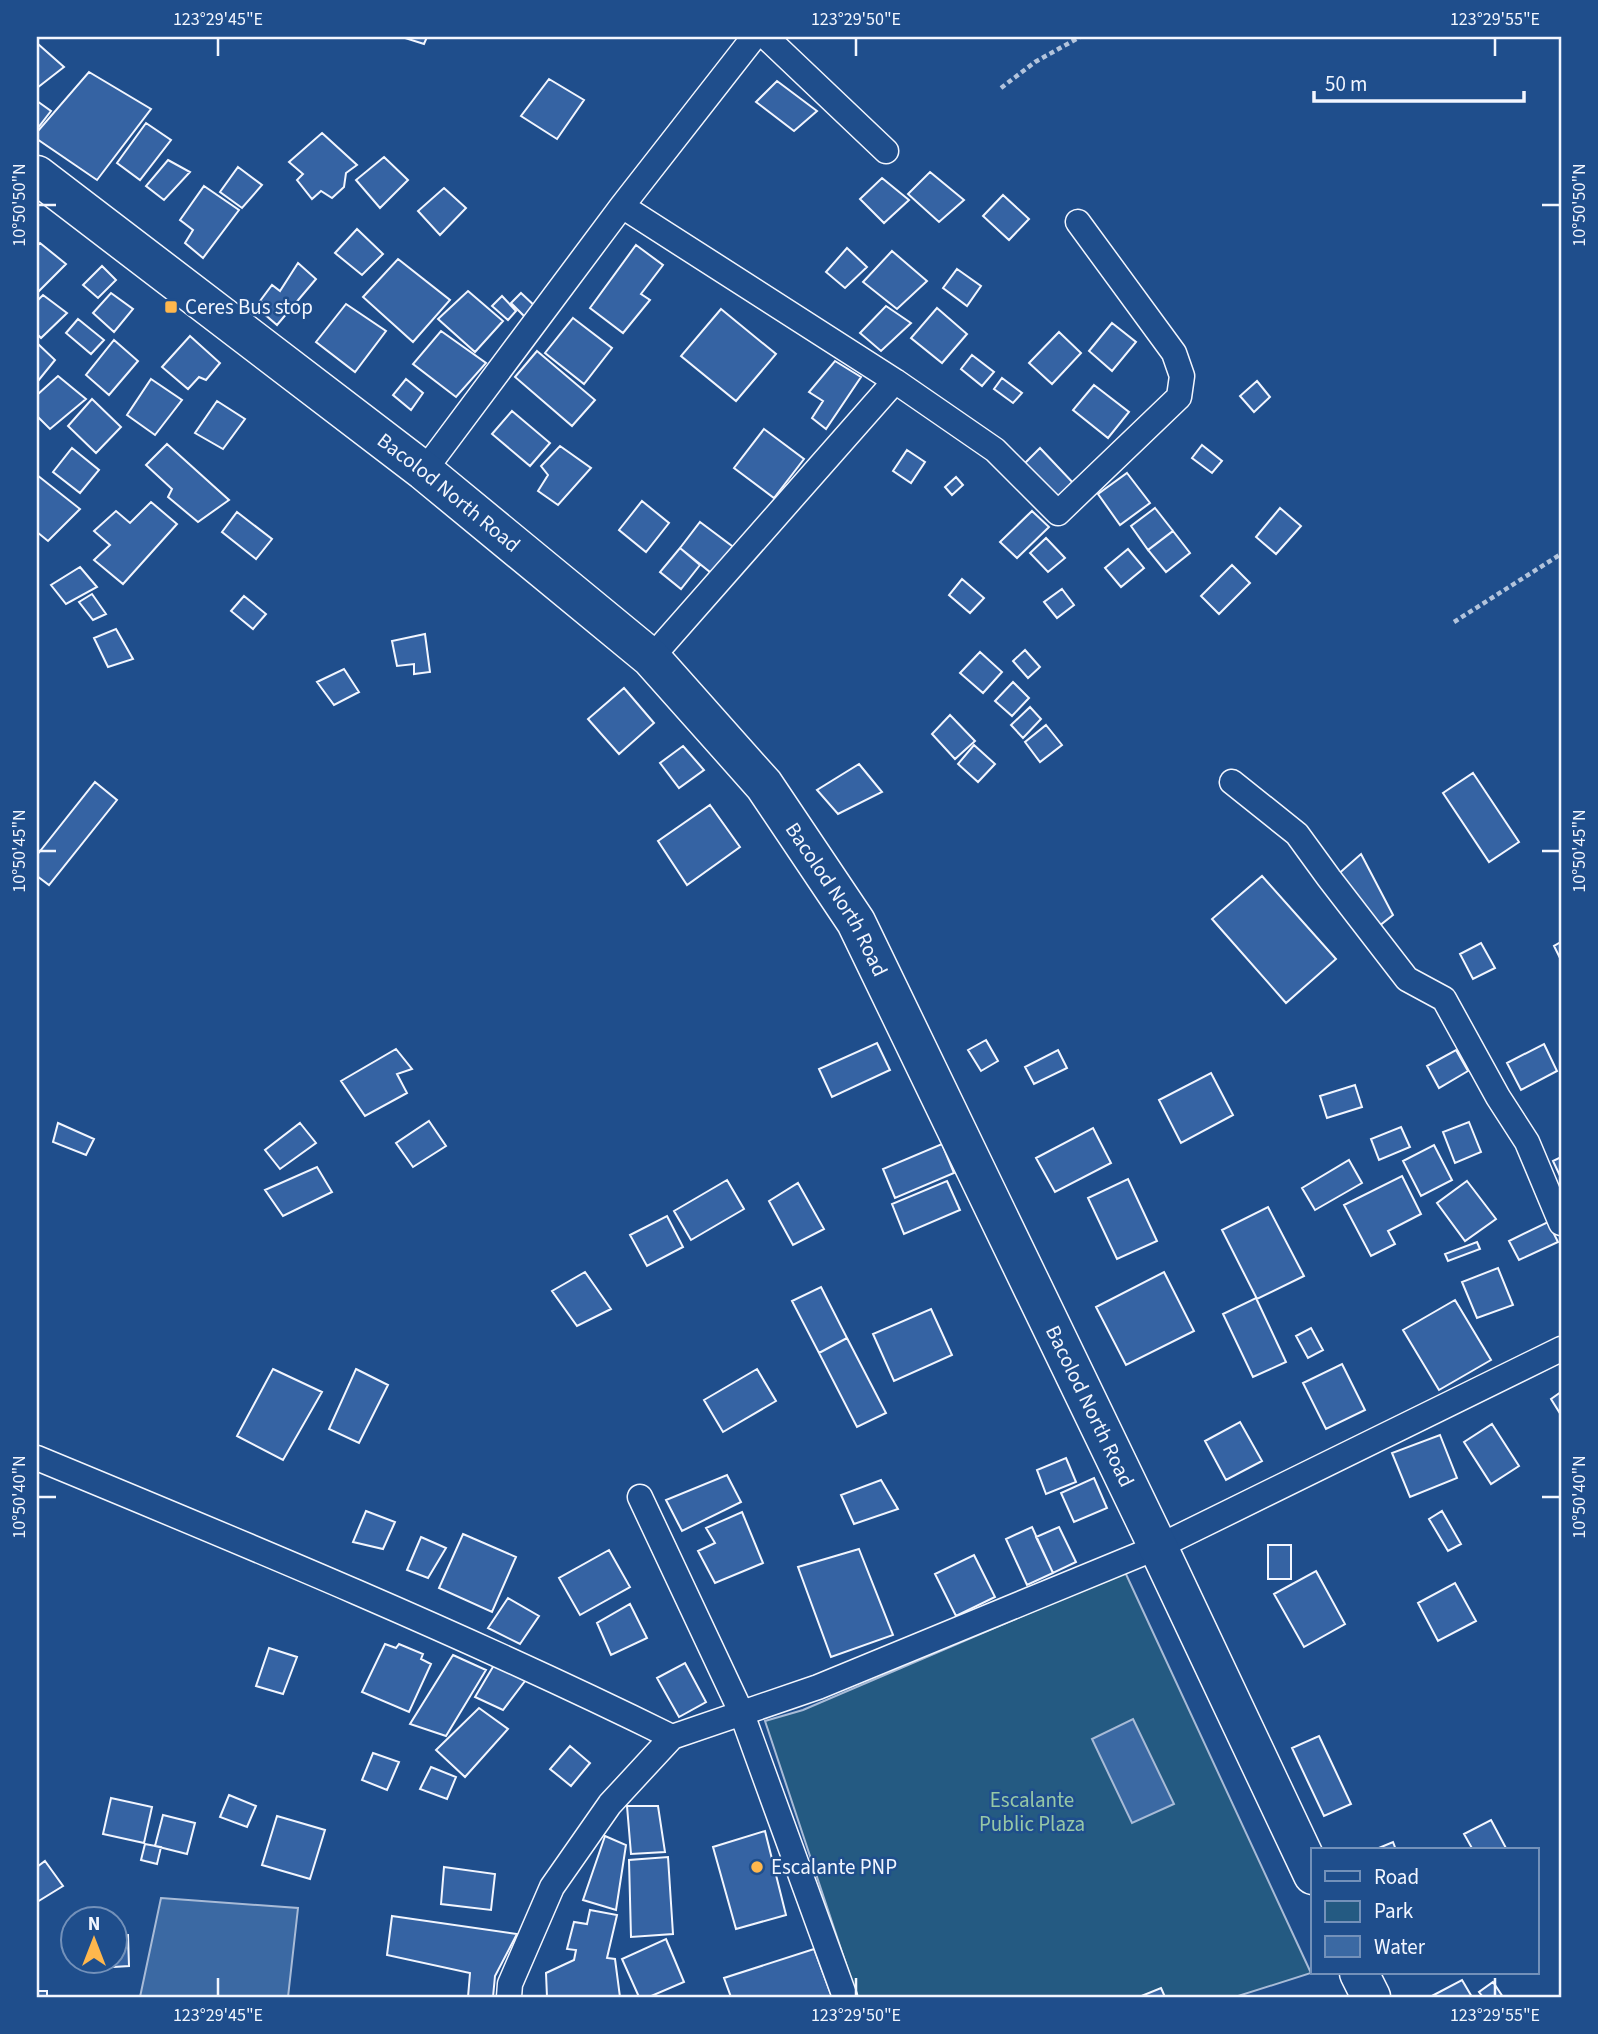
<svg xmlns="http://www.w3.org/2000/svg" width="1598" height="2034" font-family="'Source Sans 3',sans-serif">
  <style>
    .green { fill: #245a82; stroke: #a8bbd7; stroke-width: 2 }
    .water { fill: #3b69a3; stroke: #a8bbd7; stroke-width: 2 }
    .building { fill: #3563a3; stroke: #f2f6ff; stroke-width: 2 }
    .lines { fill: none; stroke-linecap: round; stroke-linejoin: round }
    .minor-casing { stroke: #f2f6ff; stroke-width: 27 }
    .trunk-casing { stroke: #f2f6ff; stroke-width: 41 }
    .path { stroke: #b3c4dc; stroke-width: 4.5; stroke-dasharray: 5 3.5; stroke-linecap: butt }
    .minor { stroke: #1f4e8c; stroke-width: 24 }
    .trunk { stroke: #1f4e8c; stroke-width: 38 }
    .ticks { fill: none; stroke: #f2f6ff; stroke-width: 2.5 }
    .poi-dot { fill: #ffb74d; stroke: #1f4e8c; stroke-width: 2.5 }
    .labels { text-anchor: middle; stroke-width: 5; stroke-linejoin: round; paint-order: stroke }
    .poi-label { font-size: 21px; fill: #f2f6ff; stroke: #1f4e8c; text-anchor: start }
    .street-label { font-size: 21px; fill: #f2f6ff; stroke: #1f4e8c }
    .park-label { font-size: 21px; fill: #97c8a6; stroke: #1f4e8c }
    .neatline { fill: none; stroke: #f2f6ff; stroke-width: 2.5 }
    .ticks-label { font-size: 18px; text-anchor: middle; fill: #f2f6ff }
  </style>
  <rect width="100%" height="100%" fill="#1f4e8c"/>
  <path class="green" d="M1125 1572 1311 1973 1235 1997H857L765 1721 803 1710Z"/>
  <path class="water" d="M1133 1719 1174 1804 1132 1823 1092 1739Z
    M161 1898 298 1908 288 1997H140Z"/>
  <path class="building" d="M402 37H427L424 44Z
    M38 44 64 67 37 88V46Z
    M89 72 151 109 97 180 37 139V132Z
    M549 79 584 100 557 139 521 116Z
    M777 81 817 111 794 131 756 102Z
    M37 101 51 111 37 129Z
    M146 123 171 140 140 180 117 163Z
    M322 133 357 165 346 173 344 187 332 198 321 191 312 199 297 180 303 174 289 162Z
    M384 157 408 180 380 208 356 180Z
    M168 160 190 172 164 200 146 186Z
    M238 167 262 185 242 208 220 192Z
    M930 172 964 200 939 222 908 194Z
    M882 178 909 200 884 223 860 199Z
    M204 186 239 210 203 258 185 243 193 230 180 220Z
    M444 188 466 208 440 235 418 211Z
    M1003 195 1029 219 1009 240 983 216Z
    M357 229 383 254 362 275 335 253Z
    M40 243 66 264 37 293V246Z
    M636 245 663 265 641 294 650 300 623 333 590 308Z
    M847 248 867 267 845 288 826 272Z
    M892 251 927 281 897 309 863 282Z
    M398 259 450 300 413 342 363 297Z
    M298 263 316 279 277 325 263 313 269 308 260 301 272 285 280 291Z
    M102 266 116 280 98 298 83 285Z
    M957 269 981 286 967 306 943 288Z
    M468 291 503 321 475 352 438 319Z
    M111 293 133 309 114 332 93 313Z
    M521 293 537 308 526 318 511 303Z
    M43 295 67 313 41 338 37 334V301Z
    M502 296 516 311 508 320 492 306Z
    M346 304 386 331 355 372 316 342Z
    M886 306 911 323 881 351 860 333Z
    M937 308 967 334 942 363 911 338Z
    M721 309 776 354 736 401 681 356Z
    M573 318 612 348 584 384 545 353Z
    M78 319 104 340 91 354 66 333Z
    M1112 323 1136 342 1112 371 1089 351Z
    M441 331 486 363 456 397 413 364Z
    M1059 332 1081 353 1052 384 1029 363Z
    M190 336 220 363 206 380 199 377 188 389 162 367Z
    M114 340 138 361 109 395 86 375Z
    M37 343 55 360 38 381 37 380Z
    M537 351 595 400 572 426 515 377Z
    M972 355 994 372 982 386 961 369Z
    M835 361 861 377 826 429 812 418 823 401 809 392Z
    M58 376 86 399 50 429 37 416V395Z
    M1002 378 1022 393 1013 403 994 389Z
    M151 379 182 400 155 435 127 415Z
    M406 379 423 393 411 410 393 395Z
    M1257 381 1270 397 1254 412 1240 396Z
    M1094 385 1129 412 1108 438 1073 410Z
    M92 399 121 427 96 453 68 426Z
    M217 401 245 419 223 449 195 433Z
    M512 411 550 443 530 466 492 434Z
    M764 429 804 459 774 498 734 468Z
    M167 444 229 500 198 522 168 497 172 489 146 465Z
    M1202 445 1222 461 1212 473 1192 458Z
    M560 446 591 468 558 505 538 491 548 475 541 466Z
    M72 448 99 470 80 493 53 472Z
    M1040 448 1076 486 1059 503 1022 466Z
    M907 450 925 462 911 483 893 471Z
    M1127 473 1150 503 1120 525 1098 494Z
    M37 475 80 509 48 541 37 532Z
    M956 477 963 485 952 495 945 487Z
    M642 501 669 523 646 552 619 530Z
    M151 502 177 524 123 584 94 560 110 545 94 531 116 511 130 523Z
    M1155 508 1173 531 1148 550 1131 526Z
    M1280 508 1301 526 1276 554 1256 537Z
    M1032 511 1049 527 1017 558 1000 542Z
    M237 512 272 539 256 559 222 532Z
    M700 522 736 549 715 576 680 548Z
    M1173 531 1190 553 1166 572 1148 550Z
    M1046 538 1065 558 1048 572 1030 553Z
    M680 548 700 565 681 589 660 572Z
    M1128 549 1144 568 1121 587 1105 568Z
    M1232 565 1250 583 1219 614 1201 596Z
    M80 567 97 587 66 604 51 585Z
    M962 579 984 598 970 613 949 595Z
    M1062 589 1074 605 1057 618 1044 602Z
    M92 594 106 614 93 620 79 602Z
    M244 596 266 614 253 629 231 611Z
    M116 629 133 659 108 667 94 638Z
    M425 634 430 672 414 674V664L397 666 392 641Z
    M1025 650 1040 667 1028 678 1013 661Z
    M980 652 1002 672 983 693 960 673Z
    M344 669 359 692 334 705 317 682Z
    M1013 682 1029 698 1012 716 995 701Z
    M624 688 654 723 619 754 588 719Z
    M1030 707 1041 719 1023 738 1011 725Z
    M950 715 975 741 955 759 932 734Z
    M1046 725 1062 745 1040 762 1025 742Z
    M974 745 995 764 978 782 958 764Z
    M683 746 704 770 679 788 660 763Z
    M859 764 882 792 838 814 817 790Z
    M1473 773 1519 842 1489 862 1443 793Z
    M95 782 117 800 49 885 37 876V855Z
    M710 805 740 847 687 885 658 841Z
    M1361 854 1393 915 1379 926 1336 876Z
    M1262 876 1336 959 1286 1003 1212 919Z
    M1561 942V960L1554 946Z
    M1481 943 1495 968 1473 979 1460 954Z
    M986 1040 998 1061 981 1071 968 1050Z
    M877 1043 890 1070 832 1097 819 1069Z
    M1544 1044 1557 1071 1521 1090 1507 1063Z
    M396 1049 412 1069 397 1074 407 1093 365 1116 341 1081Z
    M1058 1050 1067 1068 1034 1084 1025 1067Z
    M1456 1050 1468 1071 1439 1088 1427 1066Z
    M1211 1073 1233 1115 1181 1143 1159 1100Z
    M1355 1085 1362 1107 1327 1118 1320 1096Z
    M429 1121 446 1146 413 1167 396 1143Z
    M1469 1122 1481 1152 1455 1163 1443 1132Z
    M58 1123 94 1139 86 1155 53 1142Z
    M300 1123 316 1143 280 1169 265 1150Z
    M1401 1127 1410 1147 1379 1160 1371 1139Z
    M1093 1128 1111 1163 1055 1192 1036 1158Z
    M942 1144 954 1173 895 1198 883 1169Z
    M1434 1145 1452 1180 1421 1196 1403 1161Z
    M1561 1157V1178L1553 1161Z
    M1349 1160 1362 1183 1315 1210 1302 1188Z
    M317 1167 332 1192 283 1216 265 1190Z
    M1402 1176 1421 1214 1388 1231 1395 1244 1371 1256 1344 1205Z
    M1128 1179 1157 1241 1117 1259 1088 1198Z
    M727 1180 744 1209 691 1240 674 1211Z
    M947 1181 960 1210 904 1234 892 1204Z
    M1467 1181 1496 1219 1465 1241 1437 1203Z
    M798 1183 824 1229 793 1245 769 1201Z
    M1268 1207 1304 1276 1257 1299 1222 1230Z
    M667 1216 683 1247 647 1266 630 1235Z
    M1548 1222 1558 1242 1519 1260 1509 1241Z
    M1477 1242 1480 1249 1448 1261 1445 1254Z
    M1498 1268 1513 1305 1477 1318 1462 1282Z
    M585 1272 611 1309 577 1326 552 1291Z
    M1164 1272 1194 1331 1126 1365 1096 1307Z
    M821 1287 847 1338 819 1353 792 1301Z
    M1256 1298 1286 1362 1253 1377 1223 1314Z
    M1455 1300 1491 1360 1439 1390 1403 1330Z
    M931 1309 952 1355 894 1381 873 1334Z
    M1311 1328 1323 1350 1308 1358 1296 1336Z
    M847 1338 886 1413 857 1427 819 1353Z
    M1342 1364 1365 1410 1326 1429 1303 1383Z
    M273 1369 322 1392 283 1460 237 1436Z
    M356 1369 388 1385 359 1443 329 1429Z
    M757 1369 776 1401 723 1432 704 1400Z
    M1561 1392V1415L1551 1399Z
    M1240 1422 1262 1461 1226 1480 1205 1441Z
    M1492 1424 1519 1466 1491 1484 1464 1442Z
    M1440 1435 1457 1478 1410 1497 1392 1453Z
    M1066 1458 1076 1482 1046 1494 1037 1470Z
    M727 1475 741 1502 682 1531 666 1500Z
    M1094 1478 1107 1508 1074 1522 1061 1493Z
    M881 1480 898 1509 854 1524 841 1495Z
    M366 1511 395 1522 383 1549 353 1542Z
    M1442 1511 1461 1544 1448 1551 1429 1519Z
    M742 1512 763 1563 715 1583 698 1551 715 1543 706 1528Z
    M1032 1527 1053 1573 1027 1585 1006 1539Z
    M1059 1527 1076 1562 1053 1573 1036 1537Z
    M463 1534 516 1557 492 1612 439 1588Z
    M421 1537 446 1548 428 1578 407 1570Z
    M1268 1545H1291V1579H1268Z
    M859 1549 893 1635 831 1657 798 1567Z
    M609 1550 630 1587 580 1615 559 1578Z
    M974 1555 995 1597 956 1616 935 1574Z
    M1316 1571 1345 1624 1304 1647 1274 1594Z
    M1455 1583 1476 1621 1438 1641 1418 1603Z
    M508 1598 539 1616 520 1644 488 1628Z
    M630 1604 647 1638 611 1655 597 1623Z
    M385 1644 396 1648 399 1644 423 1654 421 1659 431 1664 409 1712 362 1692Z
    M269 1648 297 1657 283 1694 256 1686Z
    M453 1655 486 1670 446 1736 410 1724Z
    M497 1660 528 1677 503 1710 475 1697Z
    M685 1663 706 1702 679 1717 657 1678Z
    M479 1708 508 1729 465 1777 436 1750Z
    M1319 1736 1351 1804 1324 1816 1292 1748Z
    M570 1746 590 1763 571 1786 550 1769Z
    M373 1753 399 1762 387 1790 362 1780Z
    M431 1767 456 1777 447 1799 420 1789Z
    M229 1795 256 1806 247 1827 220 1817Z
    M111 1798 152 1807 144 1843 103 1834Z
    M627 1806H658L665 1852 631 1854Z
    M163 1815 195 1823 187 1854 155 1846Z
    M277 1816 325 1830 310 1879 262 1865Z
    M1491 1820 1507 1850H1473L1464 1834Z
    M765 1831 786 1915 736 1929 713 1847Z
    M605 1836 626 1845 616 1910 583 1900Z
    M1393 1842 1396 1850H1374Z
    M145 1844 161 1847 157 1864 141 1860Z
    M668 1857 673 1934 631 1937 629 1860Z
    M45 1861 63 1886 37 1902V1867Z
    M444 1867 495 1874 491 1910 441 1904Z
    M590 1910 617 1915 607 1958 615 1959 620 1997H547L546 1973 574 1960 576 1950 567 1949 574 1922 587 1924Z
    M392 1916 517 1934 495 1976 493 1997H468L470 1973 387 1955Z
    M128 1935 129 1966 98 1968V1960H116V1936Z
    M666 1939 684 1982 649 1997H639L622 1959Z
    M814 1949 832 1997H731L724 1978Z
    M1462 1980 1472 1997H1430Z
    M1493 1982 1503 1997H1483L1479 1992Z
    M1161 1988 1165 1997H1139Z
    M37 1991H47V1997H37Z"/>
  <g class="lines">
    <defs>
      <path id="minor" d="M766 37 886 151
        M622 206 895 381 995 450 1058 513 1179 397 1182 376 1174 353 1078 222
        M424 471 622 206 754 37
        M651 658 895 381
        M1232 782 1297 834 1329 878 1407 979 1444 999 1498 1097 1527 1142 1561 1223
        M37 1458C250 1546 465 1635 672 1737
        M640 1497 742 1714 845 1997
        M509 1997 510 1984 552 1887 610 1804 672 1737 818 1687 1158 1547 1561 1349"/>
      <g id="trunk">
        <path id="s1" d="M37 175 424 471 651 658 764 785 856 922 1158 1547 1313 1875"/>
        <path d="M1359 1973 1371 1997"/>
      </g>
    </defs>
    <use href="#minor" class="minor-casing"/>
    <use href="#trunk" class="trunk-casing"/>
    <path class="path" d="M1001 88 1035 62 1080 37
      M1454 622 1561 554"/>
    <use href="#minor" class="minor"/>
    <use href="#trunk" class="trunk"/>
  </g>
  <path class="ticks" d="M218 38V56M856 38V56M1495 38V56M38 205H56M1542 205H1560M38 851H56M1542 851H1560M38 1497H56M1542 1497H1560M218 1978V1996M856 1978V1996M1495 1978V1996"/>
  <g class="poi-dot">
    <rect x="164" y="300" width="14" height="14" rx="3.5"/>
    <circle cx="757" cy="1867" r="7"/>
  </g>
  <g class="labels">
    <g class="poi-label">
      <text x="185" y="314">Ceres Bus stop</text>
      <text x="771" y="1874">Escalante PNP</text>
    </g>
    <g class="street-label">
      <text dy="7" stroke="none"><textPath href="#s1" startOffset="520">Bacolod North Road</textPath></text>
      <text dy="7" stroke="none"><textPath href="#s1" startOffset="1087">Bacolod North Road</textPath></text>
      <text dy="7" stroke="none"><textPath href="#s1" startOffset="1654">Bacolod North Road</textPath></text>
    </g>
    <g class="park-label">
      <text x="1032" y="1807">Escalante<tspan x="1032" dy="24">Public Plaza</tspan></text>
    </g>
  </g>
  <rect width="1598" height="2034" fill="none" stroke="#1f4e8c" stroke-width="77"/>
  <rect x="1311" y="1848" width="228" height="126" fill="#1f4e8c" stroke="#7391ba" stroke-width="2"/>
  <rect x="1325" y="1871" width="35" height="10" fill="#1f4e8c" stroke="#7391ba" stroke-width="2"/>
  <text x="1374" y="1884" font-size="21" fill="#f2f6ff">Road</text>
  <rect x="1325" y="1901" width="35" height="21" fill="#245a82" stroke="#7391ba" stroke-width="2"/>
  <text x="1374" y="1918" font-size="21" fill="#f2f6ff">Park</text>
  <rect x="1325" y="1936" width="35" height="21" fill="#3b69a3" stroke="#7391ba" stroke-width="2"/>
  <text x="1374" y="1954" font-size="21" fill="#f2f6ff">Water</text>
  <g transform="translate(94 1940)"><circle r="33" fill="#1f4e8c" stroke="#7391ba" stroke-width="2"/>
  <path d="M0-5L12 26L0 18L-12 26Z" fill="#ffb74d"/>
  <text y="-10" font-size="19" font-weight="bold" text-anchor="middle" fill="#f2f6ff">N</text>
  </g>
  <path d="M1314 91v10h210v-10" fill="none" stroke="#f2f6ff" stroke-width="3.5"/>
  <text x="1325" y="91" font-size="21" fill="#f2f6ff" stroke="#1f4e8c" stroke-width="5" paint-order="stroke">50 m</text>
  <rect x="38" y="38" width="1522" height="1958" class="neatline"/>
  <g class="ticks-label">
    <text x="218" y="25">123°29'45"E</text>
    <text x="856" y="25">123°29'50"E</text>
    <text x="1495" y="25">123°29'55"E</text>
    <text transform="translate(19 205) rotate(-90)" y="6">10°50'50"N</text>
    <text transform="translate(1579 205) rotate(-90)" y="6">10°50'50"N</text>
    <text transform="translate(19 851) rotate(-90)" y="6">10°50'45"N</text>
    <text transform="translate(1579 851) rotate(-90)" y="6">10°50'45"N</text>
    <text transform="translate(19 1497) rotate(-90)" y="6">10°50'40"N</text>
    <text transform="translate(1579 1497) rotate(-90)" y="6">10°50'40"N</text>
    <text x="218" y="2021">123°29'45"E</text>
    <text x="856" y="2021">123°29'50"E</text>
    <text x="1495" y="2021">123°29'55"E</text>
  </g>
</svg>
